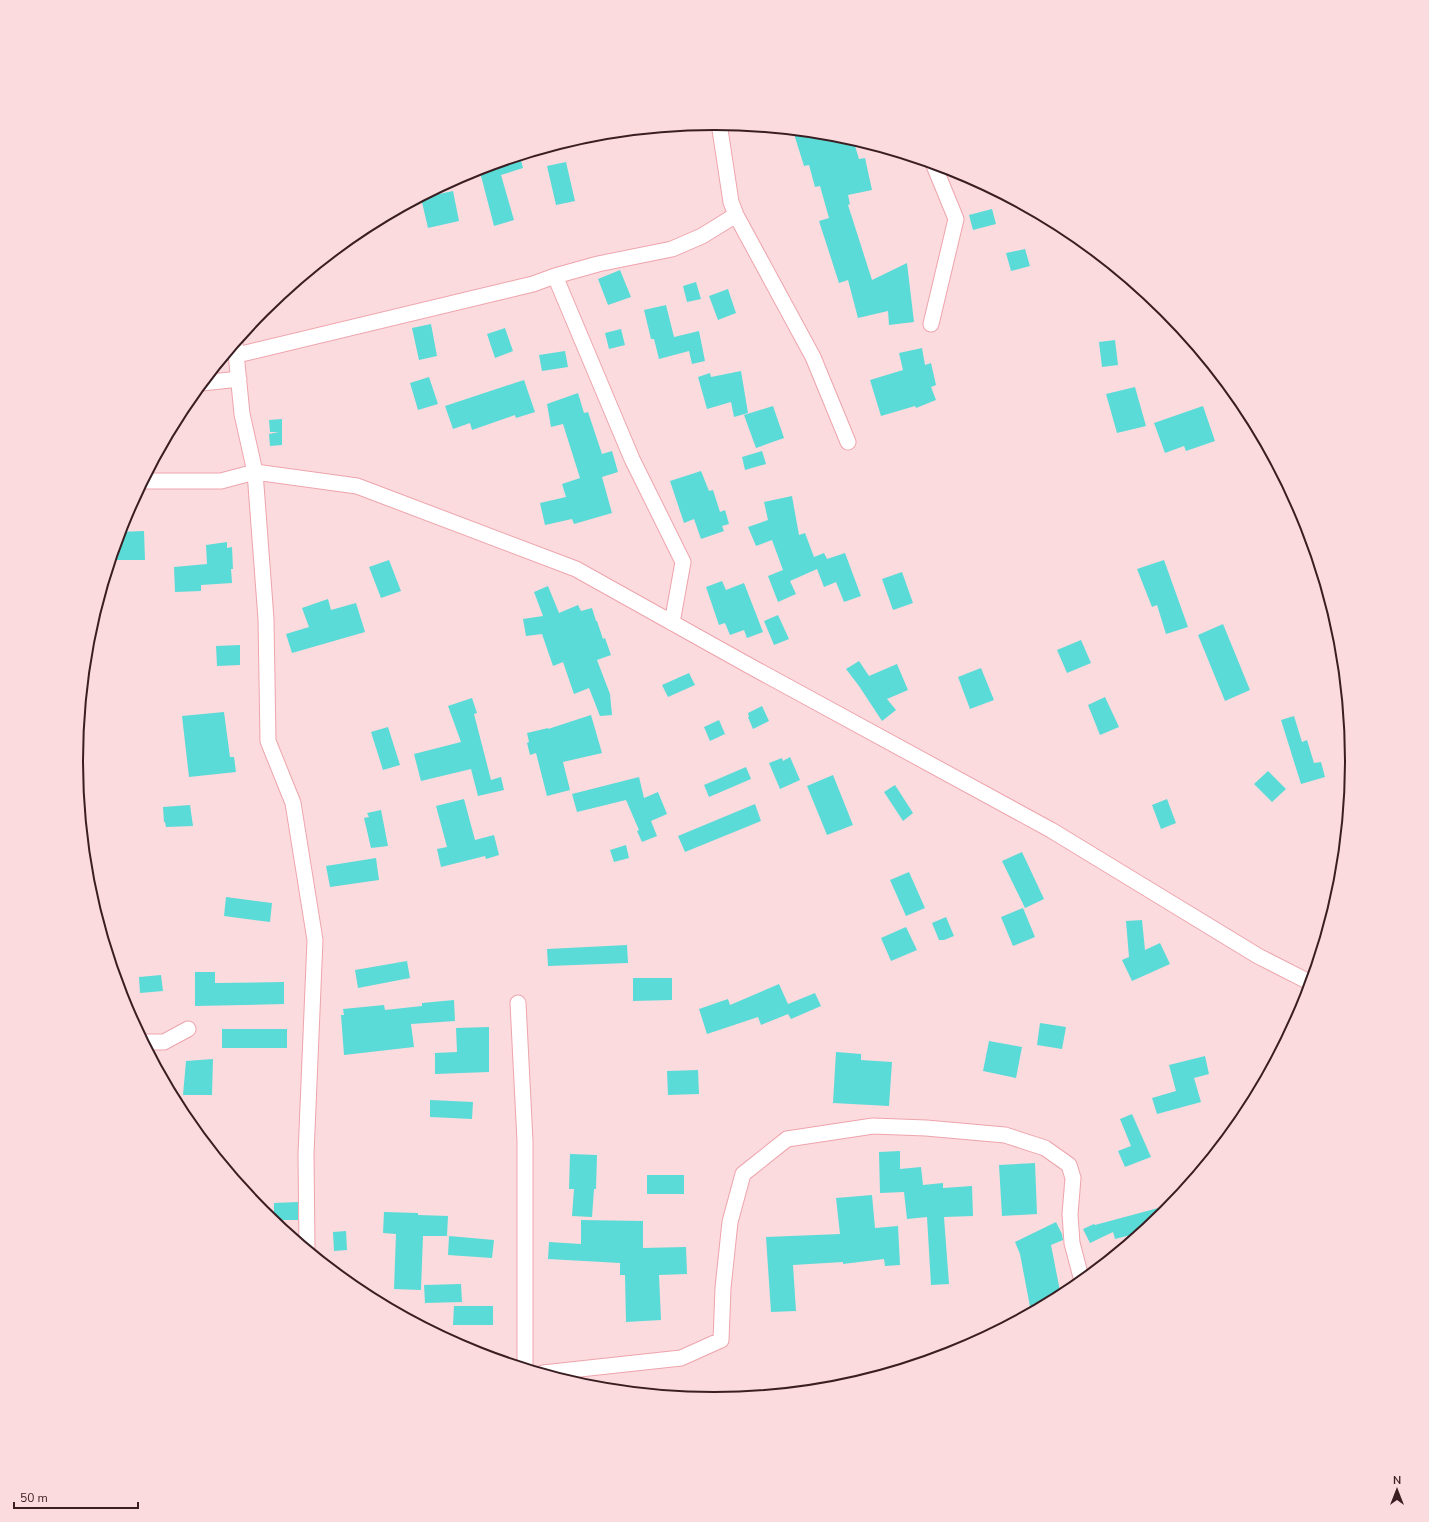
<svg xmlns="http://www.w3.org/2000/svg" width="1429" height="1522" font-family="'Nunito Sans',sans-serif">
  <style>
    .building { fill: #5adbd7 }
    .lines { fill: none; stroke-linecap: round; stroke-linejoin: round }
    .minor-casing { stroke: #eea4ac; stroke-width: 17 }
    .minor { stroke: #fff; stroke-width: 15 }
    .rim { fill: none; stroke: #3a1e22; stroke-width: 2 }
  </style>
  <rect width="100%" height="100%" fill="#fbdbde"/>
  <path class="building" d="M804 131 839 135 853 139 859 159 865 158 872 190 848 195 850 204 848 205 872 280 907 263 914 322 889 325 888 311 858 318 848 280 839 283 819 221 829 218 820 186 815 187 809 165 804 166 794 134Z
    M520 156 523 168 501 175 514 220 494 226 479 168Z
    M566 162 575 201 556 205 547 166Z
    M453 191 459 221 428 228 421 198Z
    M992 209 996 224 973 230 969 215Z
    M1025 249 1030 266 1011 271 1006 253Z
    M620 270 631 297 608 305 598 279Z
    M696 282 701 299 687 302 683 286Z
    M728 289 736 313 718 320 709 296Z
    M666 305 674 337 699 331 705 361 692 364 689 351 659 359 654 339H651L644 310Z
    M431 324 437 356 419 360 412 328Z
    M505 328 513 351 495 358 487 334Z
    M621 329 625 345 609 349 605 333Z
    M1115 340 1118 365 1102 367 1099 342Z
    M922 348 925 365 931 363 936 385 931 387 936 400 916 408 915 406 881 416 870 380 903 370 899 353Z
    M565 351 568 367 542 371 539 355Z
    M741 371 748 413 734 417 731 402 707 409 698 377 710 373 711 377Z
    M429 377 438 404 418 410 410 383Z
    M524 380 535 412 516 418 515 415 472 430 470 423 453 429 445 406Z
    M1135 387 1146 426 1117 433 1106 394Z
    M578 393 584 413 588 412 602 454 612 451 618 472 602 477 612 513 574 524 572 519 545 525 540 503 566 497 562 484 580 478 563 424 551 427 547 404Z
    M773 406 784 438 756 448 744 415Z
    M1203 406 1215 441 1186 451 1184 446 1165 453 1154 423Z
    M282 419V445L270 446 269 434 279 432H270L269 420Z
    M762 451 766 464 745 470 742 457Z
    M701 471 709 491 713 490 720 512 725 510 729 524 722 526 724 531 701 539 694 519 684 523 670 481Z
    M792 496 799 535 805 533 814 557 824 553 827 559 845 553 861 596 844 602 836 582 824 587 817 569 790 581 796 594 778 602 768 576 783 570 772 540 756 546 748 527 768 520 764 502Z
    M144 531 145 560H111L120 532Z
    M227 542V548L232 547 233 569H231L232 583 201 585V591L175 592 174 567 207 564 206 545Z
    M389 560 401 591 381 598 369 567Z
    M1164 560 1188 627 1166 634 1157 605 1152 607 1137 569Z
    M902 572 913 603 893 610 882 579Z
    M722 581 726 590 744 583 763 632 747 638 744 630 730 635 725 623 719 625 706 587Z
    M548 586 559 613 578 605 581 611 592 608 596 621H597L603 639 605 638 611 655 597 660 610 694 612 715 600 716 589 688 574 694 563 662 553 666 542 634 526 636 523 619 543 616 534 592Z
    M328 599 331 610 356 603 365 632 292 653 286 634 309 627 302 608Z
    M778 615 789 639 774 645 764 621Z
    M1223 624 1250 690 1225 701 1198 635Z
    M1081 640 1091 663 1067 673 1057 650Z
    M240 645V665L217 666 216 646Z
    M859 661 869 676 897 664 908 690 887 699 896 710 882 721 859 686 846 669Z
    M981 668 994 700 970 709 958 677Z
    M689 673 695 685 668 697 662 685Z
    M1105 697 1119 727 1100 735 1088 705Z
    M472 698 477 713 474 714 491 780 501 777 504 790 478 796 471 769 421 781 414 754 461 742 448 706Z
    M762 706 769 721 753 729 748 717H749L748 713Z
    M224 712 230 757H234L236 772 189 777 182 716Z
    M591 715 602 753 563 762 570 790 547 796 536 753 530 755 527 743 529 742 527 733 548 728V729Z
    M1294 716 1302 742 1307 740 1314 763 1321 762 1325 777 1301 784 1281 720Z
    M719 720 725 734 710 741 704 727Z
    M388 727 400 765 383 770 371 732Z
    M790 757 800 780 780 789 769 763 782 758 783 761Z
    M746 767 751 779 709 797 704 785Z
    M1268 771 1286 789 1272 802 1254 784Z
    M833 775 853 825 827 835 807 786Z
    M639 777 644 798 658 792 667 814 651 821 657 836 642 842 637 831 639 830 626 800 577 812 572 794Z
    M895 785 913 813 903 821 884 792Z
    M464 799 475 840 494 835 499 855 486 859 485 856 441 867 437 849 447 847 436 806Z
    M1167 799 1176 823 1161 829 1152 805Z
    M755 804 761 821 685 852 678 836Z
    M190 805 193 826 166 827 165 822H164L163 807Z
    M381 810 388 846 371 848 364 818 369 817 367 813Z
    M626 845 629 858 614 862 610 850Z
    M1022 852 1044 899 1025 908 1002 861Z
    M376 858 379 880 330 887 326 866Z
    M909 872 925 908 906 916 890 880Z
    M226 897 272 903 270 922 224 916Z
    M1023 908 1035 937 1013 946 1001 917Z
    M946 917 954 936 944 940H939L932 923Z
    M1142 920 1145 950 1160 943 1170 964 1132 981 1122 960 1129 957 1126 921Z
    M906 927 917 950 891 961 881 938Z
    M627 945 628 963 548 966 547 949Z
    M407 961 410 978 358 988 355 970Z
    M195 972H215V983L284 982V1004L195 1006Z
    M161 975 163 991 140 993 139 977Z
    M633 978H672V1000L633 1001Z
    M779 984 788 1004 815 993 821 1006 791 1019 788 1014 761 1025 758 1017 707 1034 699 1009 728 999 730 1005Z
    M454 1000 455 1021 411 1024 414 1047 344 1055 341 1015H344L343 1009 384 1005 385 1010 422 1006V1003Z
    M1040 1023 1066 1027 1062 1049 1037 1045Z
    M489 1027V1072L435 1074V1053L457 1052 456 1028Z
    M222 1029H287V1048H222Z
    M989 1041 1022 1047 1016 1078 983 1071Z
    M836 1052 861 1054V1060L892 1062 889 1106 833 1103Z
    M1205 1056 1209 1074 1194 1078 1201 1102 1157 1114 1152 1098 1176 1091 1169 1065Z
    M213 1059 212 1095H183L186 1061Z
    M698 1070 699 1094 668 1095 667 1071Z
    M430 1100 473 1102 472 1119 430 1117Z
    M1132 1114 1151 1157 1125 1167 1118 1151 1131 1146 1120 1119Z
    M900 1151V1169L921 1167 923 1185 943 1183V1188L972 1186 973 1216 944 1217 949 1284 931 1285 927 1217 907 1219 904 1192 880 1193 879 1152Z
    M570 1154 597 1155 596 1189H594L592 1217 572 1216 574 1189H569Z
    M1035 1163 1037 1214 1002 1216 999 1165Z
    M647 1175H684V1194H647Z
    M872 1195 875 1228 898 1226 900 1265 885 1266 884 1259 843 1264V1262L793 1265 796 1311 771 1312 766 1237 840 1234 836 1198Z
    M298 1202V1220H274V1203Z
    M1173 1204 1166 1213 1142 1232 1115 1239 1113 1232 1090 1243 1083 1229 1094 1224 1095 1225Z
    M384 1212 418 1213V1215L448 1216 447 1236H423L421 1290 394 1289 396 1234 383 1233Z
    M581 1220 643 1221V1248L686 1247 687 1274 659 1275 661 1320 626 1322 625 1275H620V1263L548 1259 549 1242 581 1244Z
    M1056 1222 1062 1234 1063 1240 1051 1245 1061 1296 1031 1312 1020 1254 1015 1242Z
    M346 1231 347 1250 334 1251 333 1232Z
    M449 1236 494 1240 492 1258 448 1255Z
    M461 1284 462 1302 425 1303 424 1285Z
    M454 1306H493V1325H453Z"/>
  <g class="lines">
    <defs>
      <path id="minor" d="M719 123 731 202 736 215 813 357 848 442
        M555 276 632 459 683 562 672 623
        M931 324 956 219 933 163
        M235 343 242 414 255 472 266 619 268 741 293 803 315 940 306 1154 307 1249
        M237 355 533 284 555 276 598 264 672 249 702 236 736 215
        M202 383 239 379
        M144 481H221L255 472 357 486 576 569 748 665 1051 830 1258 956 1311 983
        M518 1003 525 1141V1368
        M144 1042H164L188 1029
        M543 1373 681 1358 721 1340 723 1288 730 1222 743 1174 787 1139 873 1126 926 1128 1005 1135 1045 1148 1069 1165 1073 1178 1070 1214 1072 1243 1082 1281"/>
    </defs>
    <use href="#minor" class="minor-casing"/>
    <use href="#minor" class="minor"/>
  </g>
  <path d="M0 0H1429V1522H0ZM83 761a631 631 0 1 1 1262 0a631 631 0 1 1-1262 0Z" fill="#fbdbde" fill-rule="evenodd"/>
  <path class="rim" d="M83 761a631 631 0 1 1 1262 0a631 631 0 1 1-1262 0Z"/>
  <g transform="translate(1397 1490)" stroke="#fbdbde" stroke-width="3" paint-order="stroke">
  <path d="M0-3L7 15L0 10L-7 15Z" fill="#3a1e22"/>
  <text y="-6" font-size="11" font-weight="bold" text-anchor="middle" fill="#3a1e22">N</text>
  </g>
  <path d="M14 1502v6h124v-6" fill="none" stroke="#3a1e22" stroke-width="2"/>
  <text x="20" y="1502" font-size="12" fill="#3a1e22" stroke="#fbdbde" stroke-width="3" paint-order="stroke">50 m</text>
</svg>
